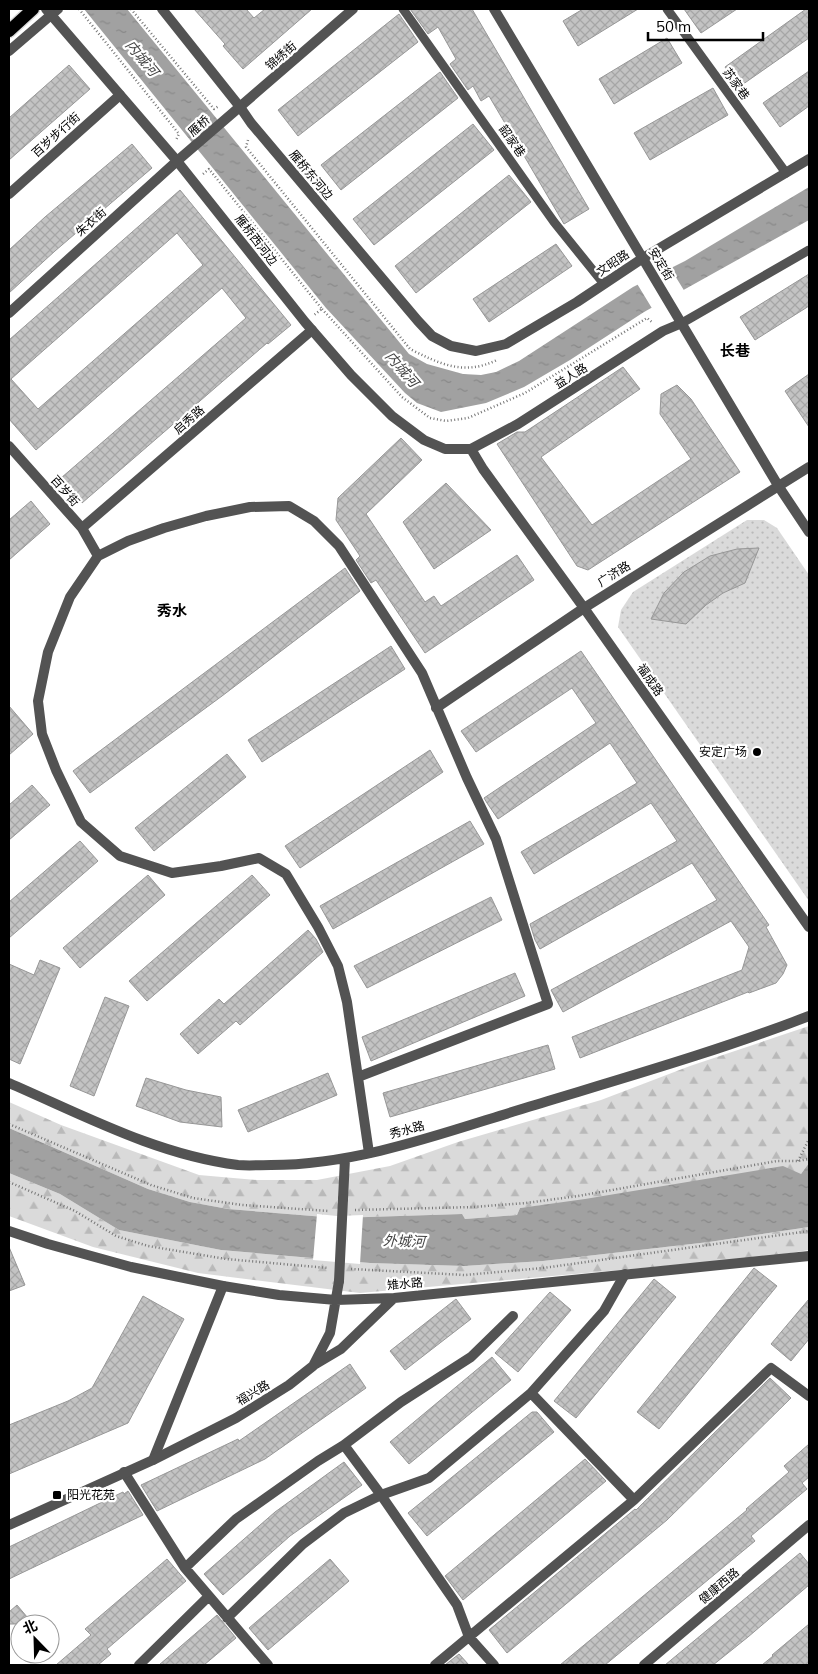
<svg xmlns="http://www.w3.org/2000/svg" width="818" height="1674" font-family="Mulish,'Noto Sans SC',sans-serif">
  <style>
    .grass { fill: url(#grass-dots) }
    .forest { fill: url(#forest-firs) }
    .water { fill: url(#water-ripples) }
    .pier { fill: #fff }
    .building { fill: url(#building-cross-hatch); stroke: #979797; fill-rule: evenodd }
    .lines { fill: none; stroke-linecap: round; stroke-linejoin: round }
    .primary-casing { stroke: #dbdbdb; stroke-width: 15 }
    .path { stroke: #757575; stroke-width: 2.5; stroke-dasharray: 1 2.5; stroke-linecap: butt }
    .service { stroke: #535353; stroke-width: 9 }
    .pedestrian { stroke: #535353; stroke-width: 10 }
    .minor { stroke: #535353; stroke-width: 10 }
    .tertiary { stroke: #535353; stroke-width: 10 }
    .primary { stroke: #000; stroke-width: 12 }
    .tertiary-bridge { stroke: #535353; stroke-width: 10 }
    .poi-dot { fill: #000; stroke: #fff; stroke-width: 2 }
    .labels { text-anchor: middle; stroke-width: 4.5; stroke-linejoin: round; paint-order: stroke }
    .street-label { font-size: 12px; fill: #000; stroke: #fff }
    .poi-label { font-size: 12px; fill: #000; stroke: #fff; text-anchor: end }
    .water-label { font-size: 14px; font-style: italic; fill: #424242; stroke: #fff }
    .quarter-label { font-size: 15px; font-weight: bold; fill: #000; stroke: #fff }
  </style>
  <defs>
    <pattern id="grass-dots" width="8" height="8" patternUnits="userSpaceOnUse" patternTransform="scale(1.25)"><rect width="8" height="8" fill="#dadada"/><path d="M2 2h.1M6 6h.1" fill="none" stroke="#b9b9b9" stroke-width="1.8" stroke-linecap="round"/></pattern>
    <pattern id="forest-firs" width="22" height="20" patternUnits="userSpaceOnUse" patternTransform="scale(1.25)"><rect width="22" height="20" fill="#dadada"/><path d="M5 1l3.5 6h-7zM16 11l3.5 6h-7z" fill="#b9b9b9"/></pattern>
    <pattern id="water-ripples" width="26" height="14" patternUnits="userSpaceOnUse" patternTransform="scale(1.25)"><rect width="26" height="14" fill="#a1a1a1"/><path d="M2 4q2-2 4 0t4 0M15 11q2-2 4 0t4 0" fill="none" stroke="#898989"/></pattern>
    <pattern id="building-cross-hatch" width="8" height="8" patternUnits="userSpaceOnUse" patternTransform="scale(1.25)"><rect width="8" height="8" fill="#c3c3c3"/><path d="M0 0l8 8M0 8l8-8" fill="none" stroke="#a6a6a6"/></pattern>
  </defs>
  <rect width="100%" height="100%" fill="#fff"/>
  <path class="grass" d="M747 520H764L777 528 809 575V901L618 627 621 610 633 592Z"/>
  <path class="forest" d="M809 1026V1163L801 1174 520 1208 517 1215 465 1219 461 1214 337 1218 228 1209 190 1202 148 1189 9 1128V1102L61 1125 199 1175 257 1180H317L390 1166 458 1142 601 1100 690 1066Z
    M9 1173 60 1194 119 1230 221 1250 370 1263 464 1266 543 1261 709 1242 809 1227V1250L766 1257 360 1293 198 1273 93 1247 9 1216Z"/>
  <path class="water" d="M84 9H127L409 354 427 364 463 374 481 375 496 372 519 361 633 287 685 261 809 187V220L644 312 570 360 524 387 486 403 441 412 417 403 405 393 326 308Z
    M9 1128 148 1189 190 1202 228 1209 337 1218 462 1214 465 1219 517 1215 520 1208 585 1199 783 1166 801 1174 809 1163V1227L709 1242 543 1261 464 1266 370 1263 221 1250 119 1230 60 1194 9 1173Z"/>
  <path class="pier" d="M669 266 685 292 653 310 636 282Z
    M317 1214 337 1216 363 1215 360 1264 313 1260Z"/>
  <path class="building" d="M194 9H246L254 18 265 9H312L243 69 223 46 225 44Z
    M410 9H472L589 209 564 224 489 96 481 101 473 86 468 90 450 64 456 59 438 27 428 34Z
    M583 9H638L578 46 563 21Z
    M684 9H737L701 33Z
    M806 9H809V38L739 87 725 67Z
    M399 14 418 42 298 136 278 110Z
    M667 38 682 63 614 104 599 79Z
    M69 65 90 89 9 160V118Z
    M809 71V106L780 127 763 103Z
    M440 72 458 98 341 190 321 165Z
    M713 88 728 115 650 160 634 133Z
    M473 124 494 150 374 245 353 219Z
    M132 144 152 168 55 251 9 293V250L45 217Z
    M509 175 531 202 416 293 395 266Z
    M180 190 291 325 268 344 267 343 82 503 61 478 246 318 222 288 36 450 9 419V340ZM177 233 203 265 38 409 11 379Z
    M556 244 572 266 489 322 473 299Z
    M809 274V306L755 340 740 317Z
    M623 367 640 389 541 457 592 525 691 459 660 414 661 394 677 385 691 399 740 472 588 570 577 566 497 444 517 432H525Z
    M809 374V427L785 391Z
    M401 438 422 460 366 514 425 602 434 596 441 606 517 555 534 580 425 653 376 580 371 583 356 560 360 556 336 520 338 498Z
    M446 483 491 530 434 569 403 522Z
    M31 501 50 524 9 560V520Z
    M759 548 745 583 723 593 706 605 686 624 651 619 664 593 684 572 710 556 737 549Z
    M345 568 360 591 222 696 90 793 73 771Z
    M391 646 405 669 262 762 248 740Z
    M581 651 769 925 766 927 787 965 783 974 776 983 749 993 748 992 580 1058 572 1037 742 970 749 947 731 921 563 1012 551 990 717 900 692 863 540 949 535 940 530 924 677 841 651 803 534 874 521 852 637 783 610 743 498 819 487 803 484 798 596 723 572 688 476 752 461 731Z
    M9 706 33 734 9 755Z
    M430 750 443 772 300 868 285 846Z
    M227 754 246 777 154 851 135 828Z
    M32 785 50 805 9 840V805Z
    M470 821 484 844 333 929 320 906Z
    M80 841 98 861 9 938V902Z
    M148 875 165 895 80 968 63 948Z
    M252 875 270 895 147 1001 129 981Z
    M491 897 502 920 367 988 354 966Z
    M308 930 316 939 323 952 240 1025 236 1021 198 1054 180 1034 219 999 224 1004Z
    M40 960 60 968 20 1064 9 1059V964L34 975Z
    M515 973 525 996 371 1061 362 1037Z
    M105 997 129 1006 94 1096 70 1086Z
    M548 1045 555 1069 390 1117 383 1093Z
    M328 1073 337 1095 248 1132 238 1110Z
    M146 1078 186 1090 221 1097 222 1127 180 1122 136 1106Z
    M9 1247 25 1285 9 1291Z
    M754 1268 777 1286 659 1429 637 1412Z
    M654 1279 676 1297 576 1418 554 1401Z
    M550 1292 571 1310 518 1372 495 1353Z
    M143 1296 184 1319 128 1423 9 1474V1425L68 1401 92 1388Z
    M456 1299 471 1319 405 1370 390 1351Z
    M809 1299V1339L791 1361 771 1344Z
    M492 1357 511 1380 409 1464 390 1442Z
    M350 1364 366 1388 265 1459 157 1511 141 1485 238 1439 239 1441Z
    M770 1378 791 1398 667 1520 507 1653 489 1630 635 1509 636 1510Z
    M532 1412H537L554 1432 427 1536 408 1513Z
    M809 1444V1477L802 1483 807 1489 751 1536 755 1541 605 1665H560L747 1510 746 1509 789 1472 784 1466Z
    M585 1459 606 1481 463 1600 445 1576Z
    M344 1462 362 1485 290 1536 223 1595 204 1574 275 1512Z
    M128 1491 143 1515 9 1579V1547L123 1492 124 1494Z
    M800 1553 809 1564V1585L748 1637 713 1665H665Z
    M167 1559 186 1581 107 1649 111 1654 98 1665H56L91 1635 85 1629Z
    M330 1559 349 1581 268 1650 249 1628Z
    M17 1605 33 1624H9V1612Z
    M217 1615 236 1638 204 1665H159Z
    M809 1624V1665H762L773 1656 772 1655Z
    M459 1654 469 1665H445Z"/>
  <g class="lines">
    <defs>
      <path id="primary" d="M9 31 33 9"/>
    </defs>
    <use href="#primary" class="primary-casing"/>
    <path class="path" d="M79 9 179 134 176 140
      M131 9 214 109 219 106
      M248 140 246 147 410 349C440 364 464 376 497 360
      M203 174 209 169 322 309 314 315
      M322 309 402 397 430 418 446 421 468 418 525 393 647 318 653 323
      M9 1124 151 1185 193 1198 242 1205 329 1211
      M798 1161 809 1139
      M9 1182 75 1211 116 1236 148 1246 226 1259 328 1268
      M355 1210 473 1207 526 1203 578 1196 777 1161H798L809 1159
      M351 1269 465 1275 543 1268 809 1231"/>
    <path class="service" d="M403 9 554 222 604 284
      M667 9 786 173
      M682 323 809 250"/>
    <path class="pedestrian" d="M9 194 120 95"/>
    <path class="minor" d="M9 51 58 9
      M9 313 177 161 353 9
      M9 446 82 528 98 556
      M82 528 312 330
      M436 708 584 608 809 467
      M358 1077 548 1004 496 839 467 778 422 673 339 546 314 521 289 506 250 507 206 516 164 528 128 541 98 556 70 597 48 652 38 701 42 734 56 770 81 822 120 856 172 873 221 866 259 858 286 874 318 927 338 966 347 1002 369 1153
      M531 1393 634 1500
      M344 1445 381 1495 457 1605 469 1637 494 1665
      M153 1460 223 1286
      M124 1472 185 1568 268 1665
      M185 1568 236 1519 318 1461 344 1445 401 1402 471 1357 513 1316
      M227 1618 303 1544 344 1513 381 1495 429 1478 531 1393 604 1311 625 1274
      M139 1665 208 1597
      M435 1665 634 1500 771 1368 809 1396"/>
    <path class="tertiary" d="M46 9 177 161 305 322 351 375 392 416 424 440 445 449H471L518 424 663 331 682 323
      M162 9 240 107 251 123 418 321 432 336 451 346 476 351 506 344 577 302 643 258 809 159
      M494 9 779 487 809 532
      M471 449 483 469 584 608 809 927
      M9 1083C83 1115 157 1155 238 1165 249 1166 260 1165 271 1165 358 1165 443 1133 525 1108 620 1079 716 1052 809 1016
      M343 1199 345 1159
      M9 1231 48 1244 131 1267 223 1286 279 1295 336 1300 394 1298 809 1256
      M314 1365 341 1349 394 1298
      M9 1525 153 1460 236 1418 289 1385 313 1366 330 1333 339 1281
      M644 1665 809 1525"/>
    <use href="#primary" class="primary"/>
    <path class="tertiary-bridge" d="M339 1281 343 1199"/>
  </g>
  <g class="poi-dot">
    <circle cx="757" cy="752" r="5"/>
    <rect x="52" y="1490" width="10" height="10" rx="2.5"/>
  </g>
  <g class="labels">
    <g class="street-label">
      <text transform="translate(281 56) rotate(-41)" y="4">锦绣街</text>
      <text transform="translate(736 84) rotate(54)" y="4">苏家巷</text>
      <text transform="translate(199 126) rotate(-42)" y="4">雁桥</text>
      <text transform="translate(56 135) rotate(-42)" y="4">百岁步行街</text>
      <text transform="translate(512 141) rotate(55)" y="4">韶家巷</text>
      <text transform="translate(311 175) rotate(50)" y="4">雁桥东河边</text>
      <text transform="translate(91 222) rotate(-42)" y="4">朱衣街</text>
      <text transform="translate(256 240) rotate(52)" y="4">雁桥西河边</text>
      <text transform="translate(613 263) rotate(-34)" y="4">文昭路</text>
      <text transform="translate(661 264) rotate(59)" y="4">安定街</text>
      <text transform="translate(571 376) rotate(-32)" y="4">益人路</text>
      <text transform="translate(189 420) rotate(-41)" y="4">启秀路</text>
      <text transform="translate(65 491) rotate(48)" y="4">百岁街</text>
      <text transform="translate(614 574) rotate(-32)" y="4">广济路</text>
      <text transform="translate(650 680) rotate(55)" y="4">福成路</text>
      <text transform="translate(407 1130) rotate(-15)" y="4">秀水路</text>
      <text transform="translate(405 1284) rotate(-5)" y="4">雉水路</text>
      <text transform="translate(253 1393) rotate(-31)" y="4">福兴路</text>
      <text transform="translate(719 1586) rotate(-40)" y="4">健康西路</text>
    </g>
    <g class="poi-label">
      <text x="747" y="756">安定广场</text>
      <text x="67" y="1499" text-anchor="start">阳光花苑</text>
    </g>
    <g class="water-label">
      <text transform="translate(142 58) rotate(50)" y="5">内城河</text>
      <text transform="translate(402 369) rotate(49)" y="5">内城河</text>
      <text transform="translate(404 1241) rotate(2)" y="5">外城河</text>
    </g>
    <g class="quarter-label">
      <text x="735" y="356">长巷</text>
      <text x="172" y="616">秀水</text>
    </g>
  </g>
  <rect width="818" height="1674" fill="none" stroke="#000000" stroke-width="20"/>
  <g transform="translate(35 1639) rotate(337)"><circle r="24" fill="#ffffff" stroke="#999999"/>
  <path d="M0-4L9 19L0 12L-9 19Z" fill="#000000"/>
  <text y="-8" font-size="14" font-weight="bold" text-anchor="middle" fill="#000000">北</text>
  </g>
  <path d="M648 32v8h115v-8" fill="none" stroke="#000000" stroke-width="2.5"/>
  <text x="656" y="32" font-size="15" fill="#000000" stroke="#ffffff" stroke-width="4" paint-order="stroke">50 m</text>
</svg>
